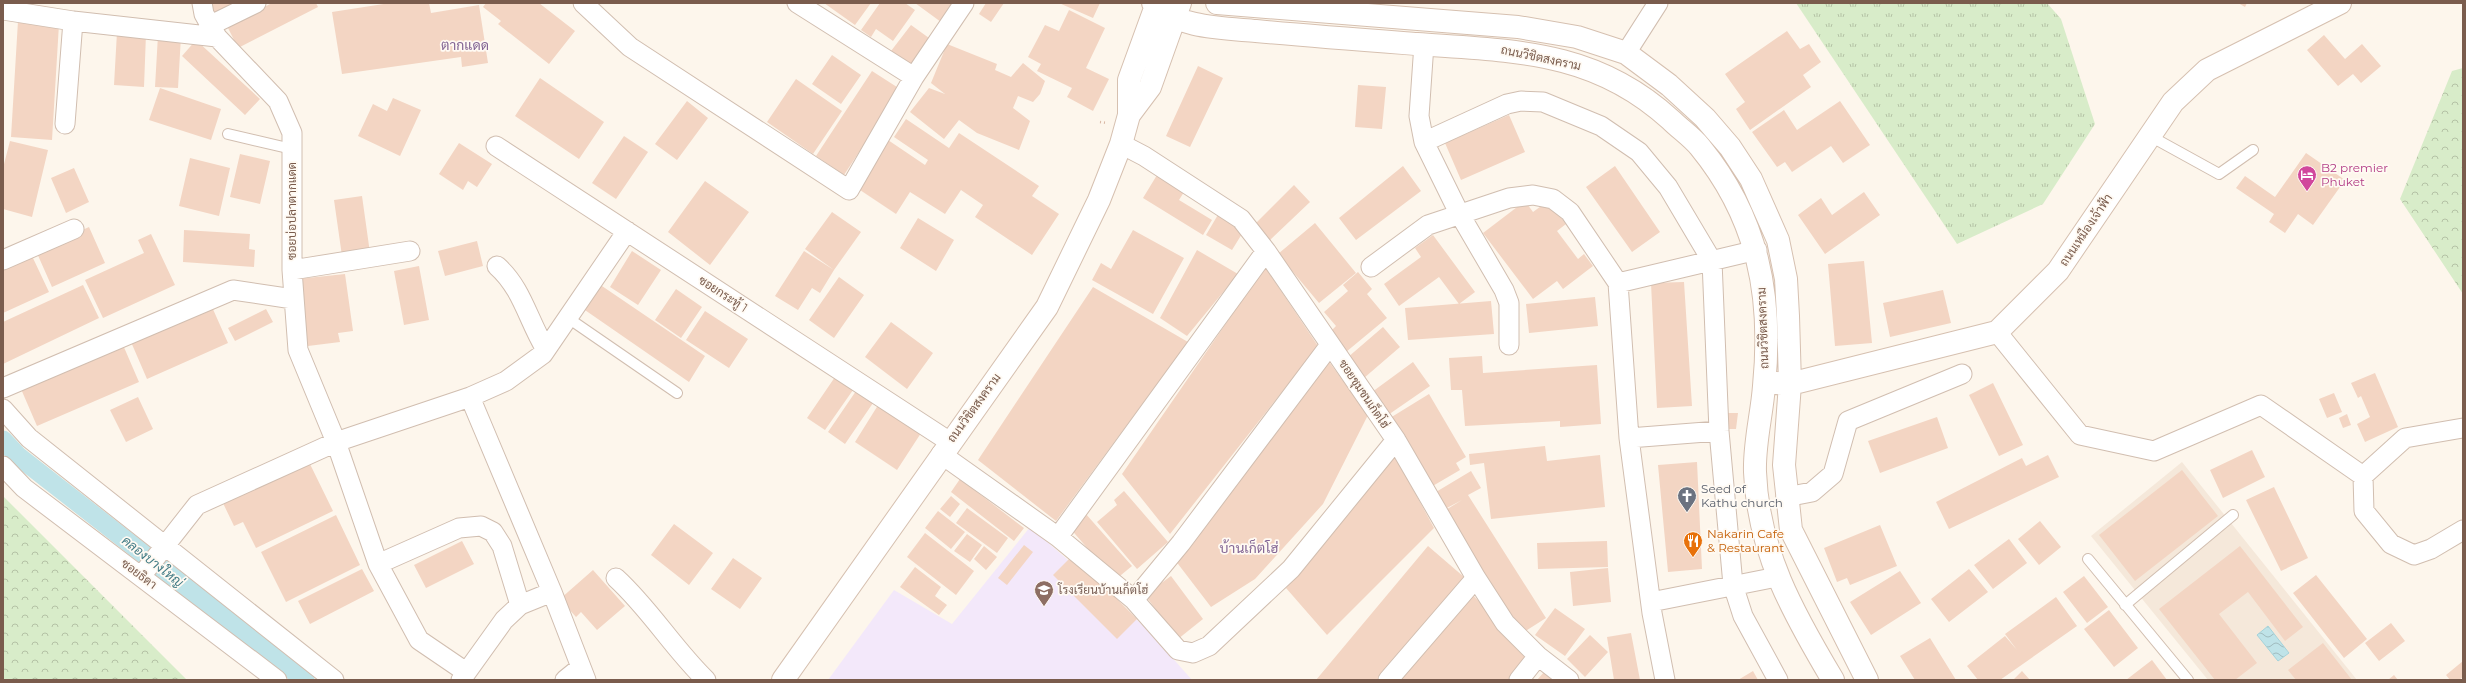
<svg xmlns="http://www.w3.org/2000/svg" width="2466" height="683" font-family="Montserrat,Sarabun,sans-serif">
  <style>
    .residential { fill: #f5e8da }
    .education { fill: #f3e8fa }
    .grass { fill: url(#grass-tufts) }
    .forest { fill: url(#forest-crowns) }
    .water { fill: url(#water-waves); stroke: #a5d3da }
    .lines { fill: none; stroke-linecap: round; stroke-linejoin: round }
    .canal { stroke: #bfe3e8; stroke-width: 19 }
    .building { fill: #f3d5c3 }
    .lane-casing { stroke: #d1beb0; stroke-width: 12 }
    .street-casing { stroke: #d1beb0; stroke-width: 21 }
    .secondary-casing { stroke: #d6c0b0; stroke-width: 24 }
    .path { stroke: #d9b8a5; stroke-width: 2.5; stroke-dasharray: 1 3; stroke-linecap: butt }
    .lane { stroke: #fff; stroke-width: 10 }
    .street { stroke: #fff; stroke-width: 19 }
    .secondary { stroke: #fff; stroke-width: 22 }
    .labels { text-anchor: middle; stroke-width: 3.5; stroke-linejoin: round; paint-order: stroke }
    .street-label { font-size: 12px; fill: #7a5c4d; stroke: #fffaf3 }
    .hotel-label { font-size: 12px; fill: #b23c85; stroke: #fffaf3; text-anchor: start }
    .worship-label { font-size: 12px; fill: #5b616d; stroke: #fffaf3; text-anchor: start }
    .food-label { font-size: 12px; fill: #c56008; stroke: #fffaf3; text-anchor: start }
    .education-label { font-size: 12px; fill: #785e54; stroke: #fffaf3; text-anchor: start }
    .water-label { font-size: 13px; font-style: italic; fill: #437c86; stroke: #fffaf3 }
    .quarter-label { font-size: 14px; fill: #846695; stroke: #fffaf3 }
  </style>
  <defs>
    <pattern id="grass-tufts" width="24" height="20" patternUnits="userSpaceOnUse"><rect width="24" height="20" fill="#d8ecc9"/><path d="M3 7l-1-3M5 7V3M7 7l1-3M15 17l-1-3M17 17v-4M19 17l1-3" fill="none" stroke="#b4c2a5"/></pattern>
    <pattern id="forest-crowns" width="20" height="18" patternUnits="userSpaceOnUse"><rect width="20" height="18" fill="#d8ecc9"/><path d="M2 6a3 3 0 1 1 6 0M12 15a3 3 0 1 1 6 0" fill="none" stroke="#b4c2a5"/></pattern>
    <pattern id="water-waves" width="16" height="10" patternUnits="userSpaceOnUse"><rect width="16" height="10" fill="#bfe3e8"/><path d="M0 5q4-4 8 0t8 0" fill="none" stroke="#a0bbbe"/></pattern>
  </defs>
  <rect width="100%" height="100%" fill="#fdf6ec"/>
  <path class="residential" d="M2182 462 2357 680H2208L2091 536Z"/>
  <path class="education" d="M1030 527 1146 628 1192 680H828L894 590 952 624Z"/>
  <path class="grass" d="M1796 3H2047L2061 19 2095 124 2043 204 1957 244Z"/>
  <path class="forest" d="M2463 68V294L2400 199 2452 71Z
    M3 496 187 680H3Z"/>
  <path class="water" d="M2268 626 2289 653 2278 661 2257 635Z"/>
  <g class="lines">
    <path class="canal" d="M3 440 18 456 305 680"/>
  </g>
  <path class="building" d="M209 3H244L215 17Z
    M272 3H316L318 7 238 48 227 26Z
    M390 3H429L431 13 479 5 488 63 462 67 461 57 342 74 332 12Z
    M486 3H539L575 31 549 64 498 24 501 21 483 7Z
    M824 3H871L855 25Z
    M880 3H905L915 10 893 41 876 29 871 37 861 30Z
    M915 3H955L941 22Z
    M986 3H1004L991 22 979 14Z
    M1059 3H1100L1093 18Z
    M2238 3H2247L2245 7Z
    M1069 10 1105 28 1086 68 1109 79 1093 111 1067 97 1072 88 1037 71 1041 64 1028 57 1045 25 1059 31Z
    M18 21 59 24 52 140 11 137Z
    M911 25 929 38 910 65 891 51Z
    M1787 31 1800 49 1809 44 1821 62 1803 75 1811 87 1750 130 1736 109 1745 102 1725 74Z
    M117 32 146 34 144 87 114 85Z
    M158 35 181 36 178 88 155 87Z
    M2324 35 2345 59 2362 44 2381 66 2361 83 2353 74 2338 86 2307 50Z
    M196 40 260 99 245 115 182 56Z
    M947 44 997 64 995 70 1011 77 1023 63 1045 81 1040 94 1033 102 1018 96 1013 108 1030 121 1019 150 977 133 959 120 944 139 910 112 929 88 945 94 931 83Z
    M832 55 861 75 841 104 812 84Z
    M1198 66 1223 78 1190 147 1166 136Z
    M872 71 900 89 844 175 816 156Z
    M540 78 604 122 579 159 515 116Z
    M796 79 842 111 813 154 767 122Z
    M1358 85 1386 87 1382 129 1355 127Z
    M160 88 221 109 211 140 149 120Z
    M393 98 421 110 400 156 358 136 373 104 387 111Z
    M687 101 708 118 677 160 655 144Z
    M1840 101 1870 145 1843 163 1831 146 1792 172 1785 162 1777 167 1752 132 1784 110 1797 130Z
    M1509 115 1525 152 1461 180 1445 143Z
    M906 119 949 148 959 133 1039 186 1032 196 1059 214 1032 255 975 217 983 205 961 190 945 214 910 192 896 214 857 188 888 140 925 165 928 160 894 137Z
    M624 136 648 152 616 199 592 183Z
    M10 141 48 150 32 217 3 209V168Z
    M459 143 492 164 477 187 468 181 463 190 439 174Z
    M2306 153 2345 180 2313 225 2298 214 2285 233 2269 222 2274 214 2236 188 2245 176 2275 197Z
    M240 154 270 161 260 204 230 197Z
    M190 158 230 168 219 216 179 206Z
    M1403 166 1421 191 1356 240 1339 218Z
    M1615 166 1660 232 1632 252 1586 187Z
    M74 168 89 202 66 213 51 178Z
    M1157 175 1184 192 1179 200 1212 220 1203 235 1143 198Z
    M705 181 749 212 710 265 668 232Z
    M1294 185 1310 202 1269 241 1254 225Z
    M1864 192 1880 215 1825 254 1798 215 1821 198 1832 215Z
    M362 196 370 253 342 256 334 200Z
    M1525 201 1533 212 1548 201 1566 224 1557 231 1578 259 1584 254 1593 266 1563 289 1557 281 1533 299 1483 233Z
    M832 212 861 232 834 270 805 249Z
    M1219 213 1245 229 1232 250 1206 235Z
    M918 218 954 240 936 271 900 248Z
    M1315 223 1356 273 1319 303 1278 254Z
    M89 227 105 263 52 287 36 251Z
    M184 230 250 234 249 249 255 250 254 267 183 262Z
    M1133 230 1184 258 1153 314 1092 280 1101 263 1111 269Z
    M151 234 175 285 103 318 85 280 144 253 138 240Z
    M1433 235 1475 292 1459 304 1439 277 1399 306 1384 284 1421 257 1415 248Z
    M477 241 483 266 445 276 438 251Z
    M1197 250 1238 274 1187 336 1160 318Z
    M632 251 661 270 638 305 610 287Z
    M804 251 834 270 820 293 812 288 798 310 775 296Z
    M32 256 49 292 3 313V270Z
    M1864 261 1872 343 1835 346 1828 264Z
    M419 266 429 320 404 325 394 271Z
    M1265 267 1318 346 1170 534 1122 474Z
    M1358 272 1372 289 1367 294 1387 318 1346 352 1330 332 1336 326 1324 312 1348 291 1343 285Z
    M345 274 353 331 338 333 340 342 308 346 298 279Z
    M839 277 864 295 834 338 809 320Z
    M1684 282 1692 406 1657 408 1651 283Z
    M599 284 705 356 689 382 582 308Z
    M83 285 99 318 3 364V322Z
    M1093 287 1188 342 1056 521 978 460Z
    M676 289 702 307 681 338 655 320Z
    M1943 290 1951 323 1890 337 1883 303Z
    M1595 297 1598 326 1529 333 1526 304Z
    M1491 301 1494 334 1408 340 1405 308Z
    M212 307 228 343 147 379 131 342Z
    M266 309 273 322 235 341 228 328Z
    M705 311 748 339 729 368 686 340Z
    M891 322 933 353 907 389 865 357Z
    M1383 327 1400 347 1364 378 1347 358Z
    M123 345 139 382 37 426 21 389Z
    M1482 356 1483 373 1597 365 1601 424 1560 427V421L1465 426 1462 390H1451L1449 358Z
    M1327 359 1368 415 1323 504 1255 579 1211 607 1175 560Z
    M1413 362 1430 386 1388 415 1372 392Z
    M2375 373 2398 427 2365 442 2357 424 2370 417 2361 396 2358 398 2351 383Z
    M835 377 853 390 825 430 807 418Z
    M1993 383 2023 445 1999 456 1969 395Z
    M856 391 873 403 845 444 828 432Z
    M2334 393 2342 412 2327 418 2319 399Z
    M1429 394 1466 457 1456 463 1460 470 1431 487 1390 418Z
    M138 397 153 429 126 442 110 410Z
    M880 402 923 430 897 470 855 442Z
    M1726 413H1738L1736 429H1725Z
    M2347 414 2351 425 2343 428 2339 418Z
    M1937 417 1948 448 1880 473 1868 441Z
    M1545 446 1547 461 1600 455 1605 507 1491 519 1484 463 1470 465 1469 454Z
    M2252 450 2265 477 2223 498 2210 470Z
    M2048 455 2059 477 1949 529 1936 502 2022 458 2026 466Z
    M1395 456 1434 528 1327 635 1286 588Z
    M308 460 333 511 256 548 243 522 234 526 222 501Z
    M1697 462 1702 569 1668 572 1658 465Z
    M2182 470 2218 516 2135 581 2099 535Z
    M1471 471 1481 488 1468 495 1546 618 1521 634 1444 511 1462 500 1445 509 1436 492Z
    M960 479 1024 528 1014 541 951 492Z
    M2274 487 2308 558 2281 571 2246 500Z
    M1124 491 1168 542 1137 569 1097 522 1117 505 1114 500Z
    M951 496 960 504 950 517 940 509Z
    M967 508 1008 538 997 553 956 523Z
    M938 511 965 532 951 549 925 528Z
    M1085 513 1132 566 1115 580 1069 527Z
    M336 515 360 565 286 602 261 552Z
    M2040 521 2061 547 2039 565 2018 539Z
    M674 524 713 553 689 585 651 555Z
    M1880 525 1897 566 1850 585 1847 578 1837 582 1824 548Z
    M925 533 974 571 956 595 907 557Z
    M967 534 982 545 970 562 954 551Z
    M2009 539 2027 563 1993 589 1974 565Z
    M462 541 474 564 426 588 414 565Z
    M1607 541 1608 567 1538 569 1537 543Z
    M1024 545 1033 552 1007 585 998 578Z
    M984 546 997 557 986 570 974 559Z
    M1428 546 1464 577 1378 680H1316Z
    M2240 546 2303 627 2285 641 2248 592 2219 614 2257 663 2235 680H2215L2159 609Z
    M1073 555 1137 619 1117 639 1053 575Z
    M733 558 762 578 740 609 711 589Z
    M915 567 941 587 935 596 947 605 939 615 900 587Z
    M1608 568 1611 602 1573 606 1570 572Z
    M362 569 374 591 310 624 298 601Z
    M1969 569 1988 592 1949 622 1931 599Z
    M593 570 625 606 597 630 581 612 576 617 560 599Z
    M1900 571 1921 603 1871 635 1850 602Z
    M2316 575 2367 639 2344 658 2293 593Z
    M1171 576 1203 619 1178 639 1145 595Z
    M2084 576 2108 607 2087 623 2063 592Z
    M1472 594 1530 656 1510 680H1397Z
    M2056 597 2077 626 2000 680H1978L1967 666 2005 636 2017 650 2005 634Z
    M1555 608 1585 629 1565 656 1535 635Z
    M2109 610 2138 648 2114 667 2084 629Z
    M2391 623 2405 641 2379 661 2365 643Z
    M1631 633 1640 680H1614L1607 637Z
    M1590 635 1608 652 1585 677 1567 659Z
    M1930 638 1956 680H1915L1900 656Z
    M2323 643 2352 680H2296L2288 670Z
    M2152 660 2167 680H2126Z
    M2463 661V677L2459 680H2450L2446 675Z
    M1753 671 1758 680H1738Z
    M2022 671 2030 680H2013Z
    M1544 672 1553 680H1537Z
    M2394 675 2398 680H2388Z"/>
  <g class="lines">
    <defs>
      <path id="lane" d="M228 134 292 149
        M2150 136 2219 174 2253 150
        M568 318 677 393
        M2088 559 2188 680
        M2125 605 2233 515"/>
      <path id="street" d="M202 3 204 14 217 37 278 101 292 133V270L298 350 336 442 378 564 419 640 466 672
        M583 3 630 47 849 190 914 77 964 3
        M797 3 914 77
        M3 10 73 21 217 37
        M211 25 256 3
        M1424 44 1419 116 1424 142
        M1626 53 1658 3
        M65 124 73 21
        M1121 144 1144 156 1241 219 1266 251 1396 440 1476 578 1505 623 1538 656 1569 680
        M496 146 950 442
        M3 260 74 229
        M497 266C522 288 528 320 545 348L543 354
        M1371 267 1428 225 1509 198 1533 195 1553 199 1570 212 1618 283 1629 438 1652 613 1665 680
        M292 270 410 251
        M1618 283 1757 250
        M1997 332 2080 435 2154 451 2261 405 2363 476 2364 511 2391 544 2414 555 2431 549 2463 530
        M1509 345V303L1504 290 1459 213 1424 142 1507 104 1521 101 1543 102 1601 126 1639 152 1668 187 1712 261 1719 431 1733 585 1743 616 1778 680
        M3 388 233 290 293 299
        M470 397 552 592 586 680
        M3 409 29 438 334 680
        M1629 438 1719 431
        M941 454 1058 537 1134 600 1178 650 1193 653 1209 646 1291 569 1396 440
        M3 466 24 488 277 680
        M2363 476 2405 438 2463 428
        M1786 497 1812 492 1833 474 1848 421 1962 374
        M1058 537 1266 251
        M378 564 459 528 481 526 493 532 502 546 520 605
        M142 575 197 505 336 442 470 397 506 381 543 354 627 231
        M616 578C650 609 673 648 706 680
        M1134 600 1181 543 1330 345
        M1651 602 1777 577
        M461 680 504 620 520 605 552 592
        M565 680 581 667
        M1388 680 1476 578
        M1519 680 1538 656"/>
      <path id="secondary" d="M1153 3C1177 28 1223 28 1256 31 1310 36 1364 40 1417 44 1514 51 1595 50 1671 120 1680 129 1692 137 1700 147 1758 218 1773 296 1764 386 1762 414 1754 443 1755 472 1758 551 1793 613 1833 680
        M1217 3 1518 27 1577 37 1626 53 1669 85 1705 118 1730 147 1751 179 1778 240 1786 279 1788 316 1790 384 1784 465 1791 530 1867 680
        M1129 115 1150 87 1180 3
        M1776 383 1790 384 1997 332 2058 271 2173 102 2207 70 2340 3
        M783 680 1047 307 1099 200 1121 144 1129 115V80L1157 3"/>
    </defs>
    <use href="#lane" class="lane-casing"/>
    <use href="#street" class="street-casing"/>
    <use href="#secondary" class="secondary-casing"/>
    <path class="path" d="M1100 122 1107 123"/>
    <use href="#lane" class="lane"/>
    <use href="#street" class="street"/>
    <use href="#secondary" class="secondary"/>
  </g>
  <defs>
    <symbol id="hotel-pin" viewBox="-11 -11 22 30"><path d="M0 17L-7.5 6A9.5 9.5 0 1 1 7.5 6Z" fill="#d1479c" stroke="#fffaf3"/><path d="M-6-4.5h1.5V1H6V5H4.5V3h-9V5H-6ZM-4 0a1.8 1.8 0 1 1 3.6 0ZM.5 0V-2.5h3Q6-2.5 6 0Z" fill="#fff"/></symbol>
    <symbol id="church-pin" viewBox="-11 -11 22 30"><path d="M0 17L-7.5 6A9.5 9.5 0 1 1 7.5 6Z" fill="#6b7280" stroke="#fffaf3"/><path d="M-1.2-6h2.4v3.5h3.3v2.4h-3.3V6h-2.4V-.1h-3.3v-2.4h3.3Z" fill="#fff"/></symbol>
    <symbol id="restaurant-pin" viewBox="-11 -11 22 30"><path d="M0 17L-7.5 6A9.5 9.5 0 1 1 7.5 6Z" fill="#e8710a" stroke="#fffaf3"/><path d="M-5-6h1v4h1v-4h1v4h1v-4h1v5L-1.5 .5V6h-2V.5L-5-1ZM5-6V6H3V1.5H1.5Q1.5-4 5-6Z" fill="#fff"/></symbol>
    <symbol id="school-pin" viewBox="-11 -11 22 30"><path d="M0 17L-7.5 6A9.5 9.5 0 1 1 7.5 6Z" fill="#8d6e63" stroke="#fffaf3"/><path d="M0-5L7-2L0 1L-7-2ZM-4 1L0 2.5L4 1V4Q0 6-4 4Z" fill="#fff"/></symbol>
  </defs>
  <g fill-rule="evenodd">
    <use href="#hotel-pin" x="2296" y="164" width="22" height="30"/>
    <use href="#church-pin" x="1676" y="485" width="22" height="30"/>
    <use href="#restaurant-pin" x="1682" y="530" width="22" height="30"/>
    <use href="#school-pin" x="1033" y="579" width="22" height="30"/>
  </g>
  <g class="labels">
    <g class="street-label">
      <text transform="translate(1541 58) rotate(12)" y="4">ถนนวิชิตสงคราม</text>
      <text transform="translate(292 211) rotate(-90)" y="4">ซอยบ่อปลาตากแดด</text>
      <text transform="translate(2086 230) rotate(-56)" y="4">ถนนเหมืองเจ้าฟ้า</text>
      <text transform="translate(723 294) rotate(33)" y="4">ซอยกระทู้ 1</text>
      <text transform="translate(1763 328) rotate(-92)" y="4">ถนนวิชิตสงคราม</text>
      <text transform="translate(1364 394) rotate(56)" y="4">ซอยชุมชนเก็ตโฮ่</text>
      <text transform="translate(974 408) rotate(-54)" y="4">ถนนวิชิตสงคราม</text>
      <text transform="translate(139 574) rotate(37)" y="4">ซอยธิดา</text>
    </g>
    <g class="hotel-label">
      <text x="2321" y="172">B2 premier<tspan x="2321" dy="14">Phuket</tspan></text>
    </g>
    <g class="worship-label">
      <text x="1701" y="493">Seed of<tspan x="1701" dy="14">Kathu church</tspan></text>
    </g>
    <g class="food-label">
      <text x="1707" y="538">Nakarin Cafe<tspan x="1707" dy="14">&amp; Restaurant</tspan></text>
    </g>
    <g class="education-label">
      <text x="1058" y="594">โรงเรียนบ้านเก็ตโฮ่</text>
    </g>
    <g class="water-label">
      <text transform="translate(153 561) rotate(38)" y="5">คลองบางใหญ่</text>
    </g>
    <g class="quarter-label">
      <text x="465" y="50">ตากแดด</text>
      <text x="1249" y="553">บ้านเก็ตโฮ่</text>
    </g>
  </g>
  <rect width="2466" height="683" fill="none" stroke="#7a5c4d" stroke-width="8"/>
</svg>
